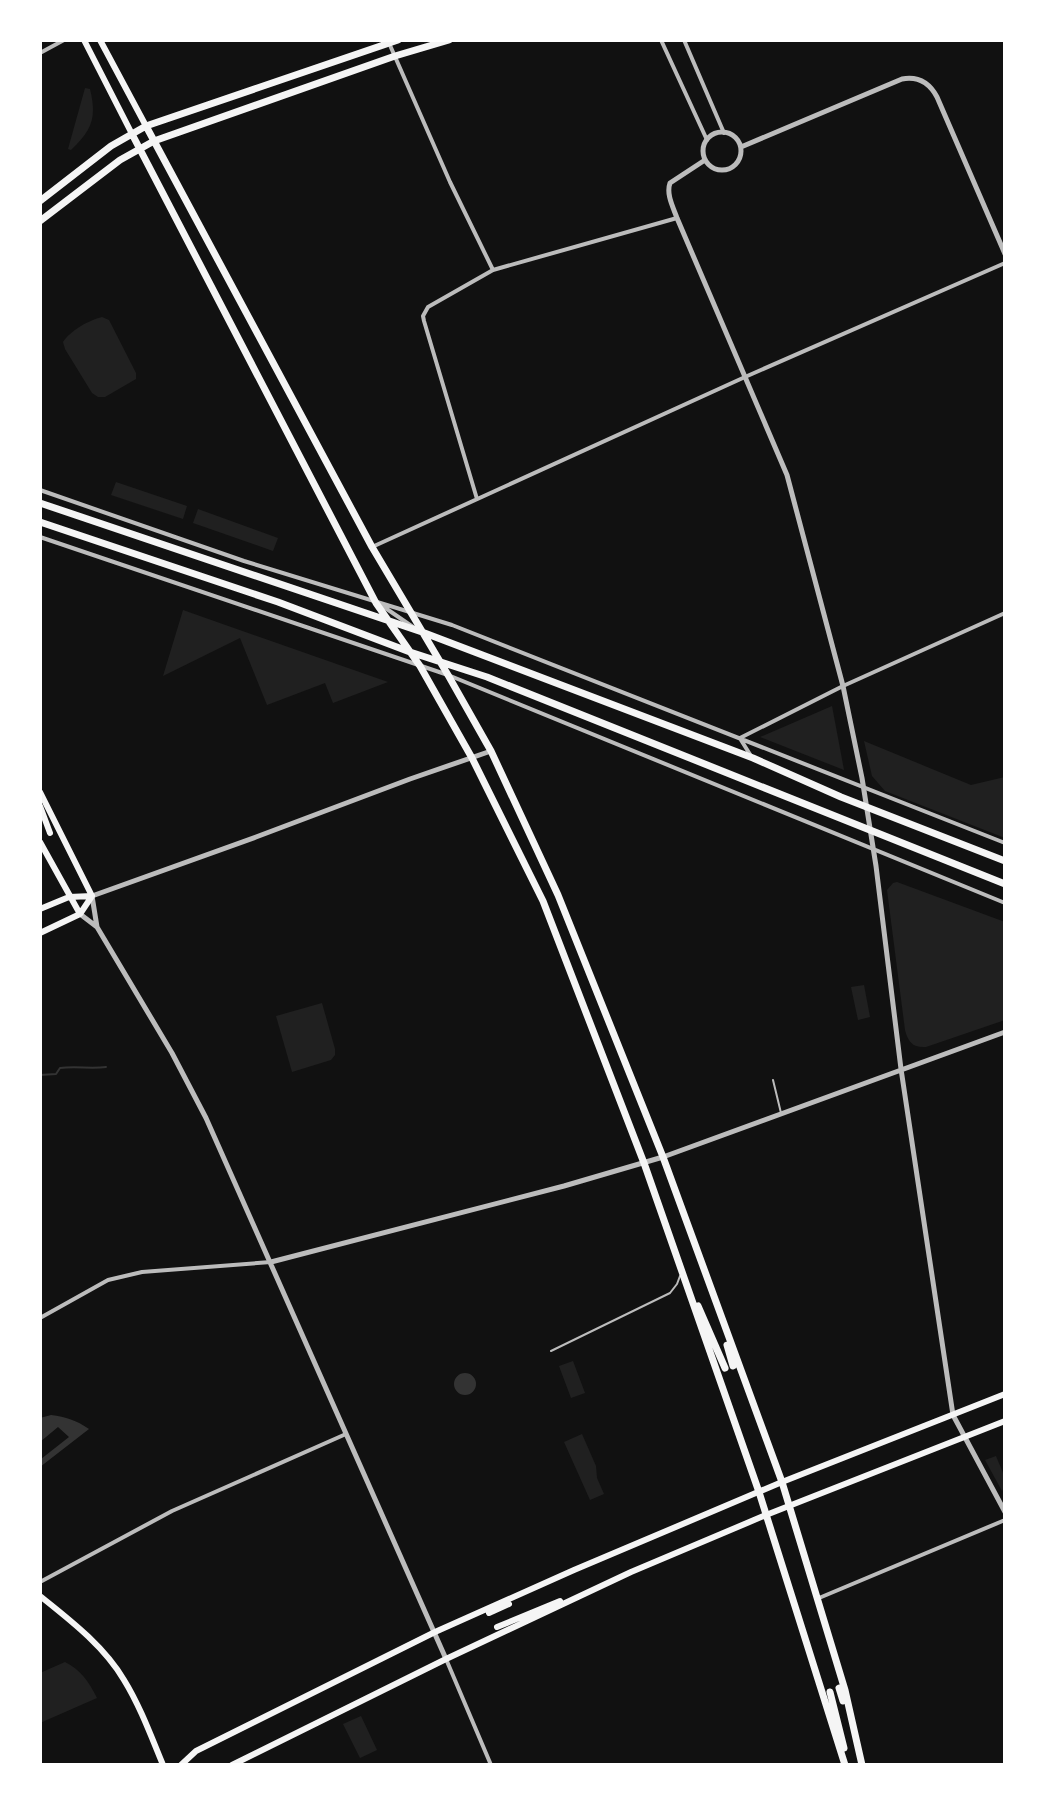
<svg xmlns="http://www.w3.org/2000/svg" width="1045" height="1805" font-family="'Asap Condensed',sans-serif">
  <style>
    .green { fill: #202020 }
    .water { fill: #333 }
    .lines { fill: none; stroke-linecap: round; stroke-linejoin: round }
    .stream { stroke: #333; stroke-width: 2 }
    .service { stroke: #bcbcbc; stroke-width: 2 }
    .minor { stroke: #bcbcbc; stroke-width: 4 }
    .tertiary { stroke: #bcbcbc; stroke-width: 5 }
    .secondary { stroke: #f5f5f5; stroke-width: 6 }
    .primary { stroke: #f5f5f5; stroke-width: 7 }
  </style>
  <rect width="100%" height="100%" fill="#111"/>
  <path class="green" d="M85 88 90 89C97 118 92 130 71 150L68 149Z
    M102 317 109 320 136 373V379L105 397H98L92 393 65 349 63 342C70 331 89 320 102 317Z
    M116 482 187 506 183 519 111 495Z
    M198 509 278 538 273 551 193 523Z
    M183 610 388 682 333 703 325 683 267 705 240 638 163 676Z
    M832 706 844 770 760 737Z
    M864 741 971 785 1005 777V838L885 791 872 776Z
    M897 882 1005 922V1020L926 1047C913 1048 908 1042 905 1030L887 890 893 883Z
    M864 985 870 1017 858 1020 851 987Z
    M322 1003 335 1049V1055L331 1060 292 1072 276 1016Z
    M573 1361 585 1393 571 1398 559 1366Z
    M582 1434 596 1466 597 1478 604 1494 590 1500 564 1442Z
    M996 1456C1000 1467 1009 1480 1002 1491L985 1460Z
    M65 1662C81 1670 89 1682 97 1698L40 1723V1673Z
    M361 1716 377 1750 360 1758 343 1724Z"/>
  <path class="water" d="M454 1384a11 11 0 1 1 22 0a11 11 0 1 1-22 0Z
    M51 1415C66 1417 76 1420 89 1429L40 1467V1458L41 1459 69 1437 58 1427 40 1442V1418Z"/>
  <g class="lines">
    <path class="stream" d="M40 1075 56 1074 60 1068C76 1066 91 1069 106 1067"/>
    <path class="service" d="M773 1080 781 1113
      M551 1351 670 1293 677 1284 680 1276"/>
    <path class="minor" d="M661 40 707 140
      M684 40 724 133
      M389 43 450 182 493 270
      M40 53 64 40
      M40 490 244 561 452 625 1005 843
      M477 499 424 321 423 316 428 307 493 270 677 218
      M40 537 448 675 1005 903
      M372 547 745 377 1005 263
      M381 605 413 627
      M740 738 843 686 1005 613
      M741 740 751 756
      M40 1318 108 1280 142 1272 271 1262
      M40 1582 172 1511 346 1434
      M819 1598 1005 1520
      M446 1659 491 1765"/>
    <path class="tertiary" d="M703 151a19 19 0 1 1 38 0a19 19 0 1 1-38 0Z
      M741 147 902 79C918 76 929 82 937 97L1005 254
      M705 160 670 183C666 194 673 207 677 218L787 475 843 686 862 778 876 866 901 1069 953 1415 1005 1512
      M80 914 97 927
      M271 1262 564 1186 663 1157 1005 1032
      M446 1659 206 1118 172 1053 97 927 92 896 256 837 410 779 491 751"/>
    <path class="secondary" d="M84 40 132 134
      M100 40 146 126
      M40 792 92 896
      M40 806 50 833
      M40 842 80 914
      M40 909 69 897 92 896
      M40 933 80 914 92 896
      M40 1596C70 1620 104 1646 124 1680 140 1706 151 1736 163 1765
      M489 1613 509 1604
      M497 1627 560 1601
      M181 1765 196 1751 435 1632 574 1570 782 1482 1005 1394
      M232 1765 446 1659 631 1572 766 1515 1005 1421"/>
    <path class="primary" d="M146 126 372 547 448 675 491 751 558 895 663 1157 782 1482 845 1690 862 1765
      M132 134 376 603 420 666 472 758 543 901 644 1163 759 1492 845 1765
      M40 201 111 146 146 126 398 40
      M40 221 120 160 154 141 395 56 449 40
      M40 503 422 632 753 758 841 797 1005 861
      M40 522 278 602 410 652 487 677 1005 884
      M698 1306 725 1368
      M727 1345 733 1366
      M839 1688 843 1701
      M830 1692 844 1748"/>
  </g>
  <rect width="1045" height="1805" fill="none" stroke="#ffffff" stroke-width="84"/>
</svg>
